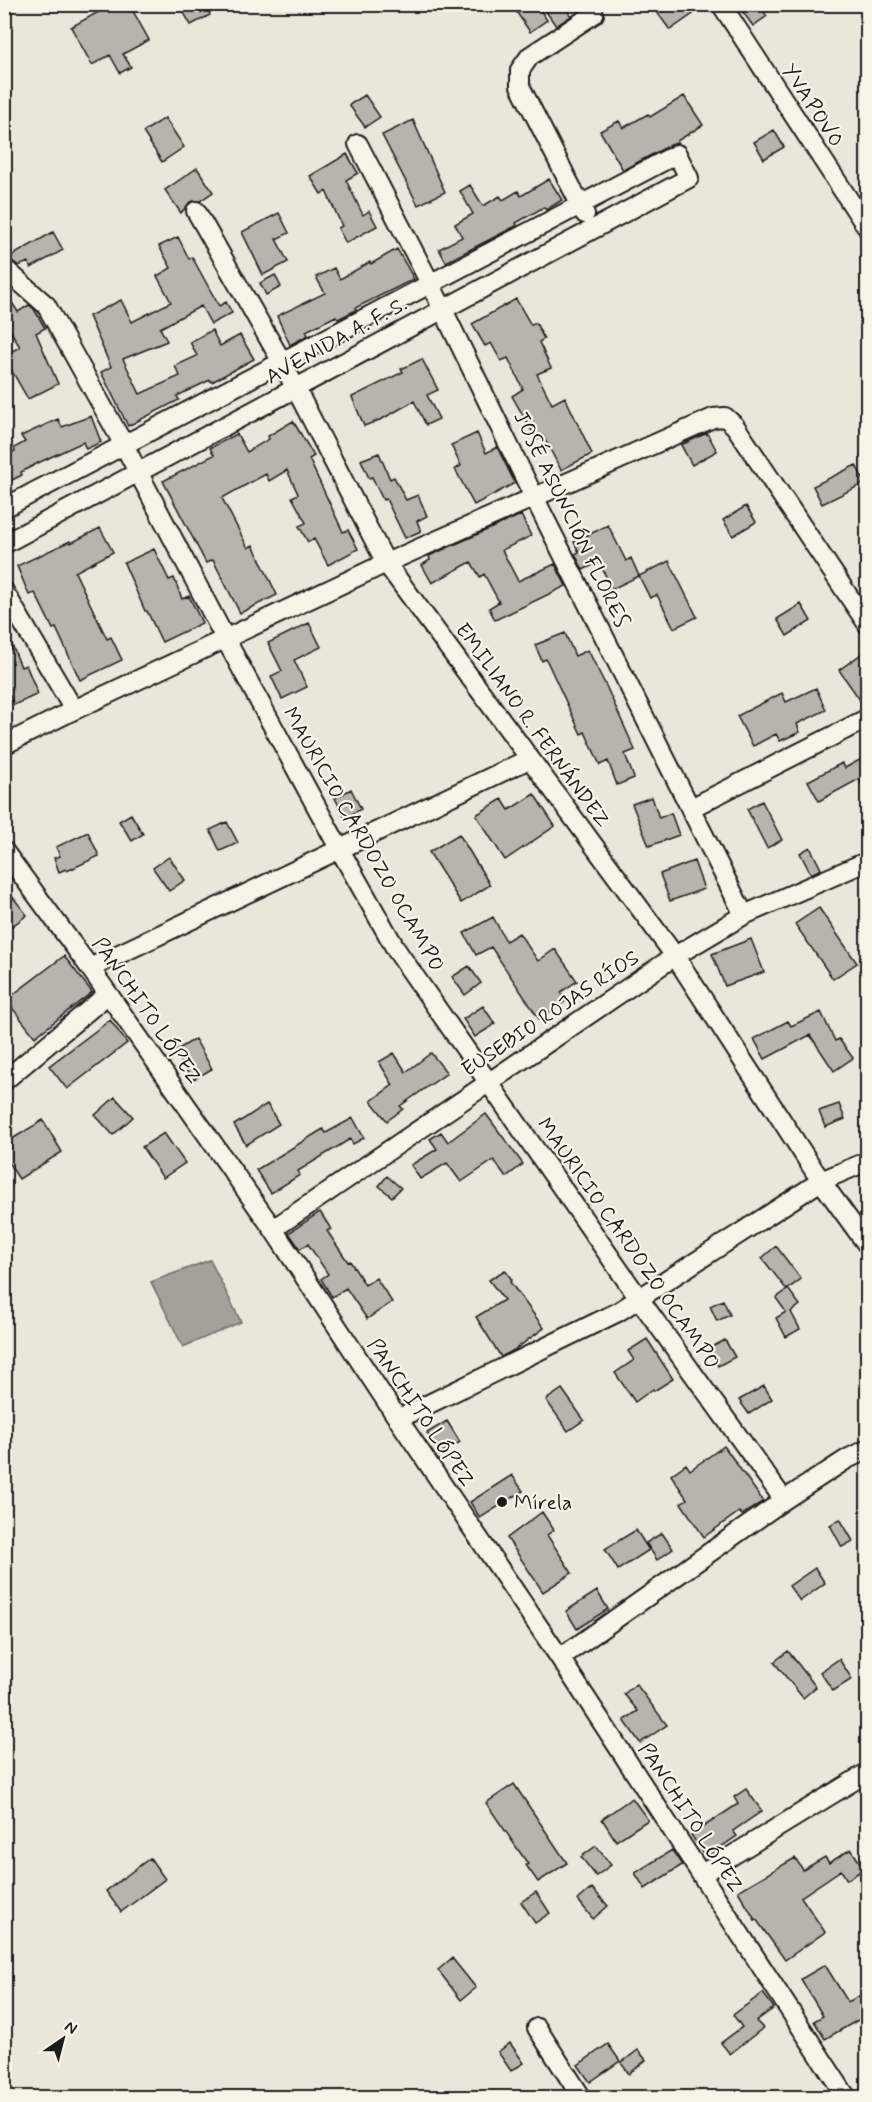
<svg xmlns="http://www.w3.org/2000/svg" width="872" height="2102" font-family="Mynerve,sans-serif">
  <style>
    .water { fill: #a3a19a; stroke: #6d6c68; stroke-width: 1.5 }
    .building { fill: #b6b4ac; stroke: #1c1c1c; stroke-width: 1.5 }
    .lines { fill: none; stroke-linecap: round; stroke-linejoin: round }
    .street-casing { stroke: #1c1c1c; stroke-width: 22 }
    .street { stroke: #f7f3e8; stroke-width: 18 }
    .poi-dot { fill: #1c1c1c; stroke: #f7f3e8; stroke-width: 2 }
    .labels { text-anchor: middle; stroke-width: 4.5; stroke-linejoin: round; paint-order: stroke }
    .street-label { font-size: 21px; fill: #1c1c1c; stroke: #f7f3e8 }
    .poi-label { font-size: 21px; fill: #1c1c1c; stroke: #f7f3e8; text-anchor: start }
  </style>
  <rect width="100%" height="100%" fill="#eae6dc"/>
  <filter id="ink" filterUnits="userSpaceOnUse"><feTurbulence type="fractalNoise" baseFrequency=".0167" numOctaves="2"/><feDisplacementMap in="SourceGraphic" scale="12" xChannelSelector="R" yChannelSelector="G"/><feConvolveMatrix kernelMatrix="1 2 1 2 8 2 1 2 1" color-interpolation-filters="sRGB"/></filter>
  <g filter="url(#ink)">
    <path class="water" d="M210 1260 241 1322 183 1347 151 1282Z"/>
    <path class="building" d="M104 4H129L149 40 123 54 131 67 120 73 110 55 92 65 71 27 106 8Z
      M179 4H205L210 15 191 25Z
      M511 4H536L547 20 530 32Z
      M552 4H563L571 16 556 26 545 10Z
      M651 4H687L693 14 670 30Z
      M737 4H758L767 16 753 26Z
      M365 95 380 117 365 127 349 105Z
      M684 96 703 125 677 141 678 143 672 144 623 170 600 131 619 121 623 128 648 114 650 117Z
      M165 118 184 147 162 162 143 132Z
      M413 120 445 192 418 205 382 135Z
      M774 130 784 147 764 159 754 142Z
      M347 154 358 173 346 180 363 215 369 211 377 226 346 243 338 228 342 226 326 191 321 194 310 176Z
      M197 168 213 192 200 201 190 202 181 213 165 190Z
      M549 179 562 200 546 210 544 207 516 223 517 225 514 227 446 262 439 249 462 237 455 224 473 214 460 191 470 185 483 206 500 196 503 200 518 191 521 196Z
      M279 213 289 233 276 239 288 262 263 275 242 232Z
      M53 232 63 250 31 268 28 262 19 266 8 258Z
      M178 237 189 259 192 257 219 306 226 302 232 313 211 324 201 306 160 328 167 341 123 359 140 394 180 376 175 366 197 356 190 342 212 330 220 346 240 335 254 359 212 382 210 380 177 396 179 400 128 426 101 372 111 367 89 316 121 300 132 322 171 302 157 276 171 268 159 246Z
      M397 249 414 279 355 308 356 310 338 319 336 316 306 331 308 335 290 345 277 316 325 293 316 277 334 268 340 279 370 262 371 264Z
      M275 275 281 287 266 295 260 283Z
      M4 290 18 312 29 305 34 309 45 328 36 333 58 384 28 399 4 357V355L20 347 4 320Z
      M516 299 531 325 536 323 544 339 539 342 551 368 537 374 552 404 565 397 592 454 561 470 543 436 537 440 512 396 523 389 508 358 501 361 491 343 485 346 472 324Z
      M422 359 438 390 427 395 439 419 426 425 414 401 382 419 364 426 352 397 403 372 401 369Z
      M91 416 101 442 86 449 83 442 40 462 21 472 22 475 4 484V457L15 451 14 448 25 442 21 436 58 419 62 427Z
      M293 421 314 456 309 459 343 532 348 530 358 549 328 565 314 539 308 542 299 526 306 523 292 497 298 494 287 470 269 481 266 474 222 498 248 548 253 545 277 595 240 613 213 560 206 563 163 481 214 455 210 448 237 434 247 452 269 439 268 436Z
      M477 433 486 453 497 447 515 483 474 505 455 469 461 466 451 445Z
      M707 433 717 451 692 465 681 445Z
      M379 453 390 479 394 477 406 500 418 495 427 516 417 521 421 531 405 538 386 499 383 500 372 477 369 478 361 460Z
      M856 465 865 483 822 504 813 486Z
      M746 506 756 522 733 536 723 520Z
      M521 515 531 536 502 550 518 581 555 564 566 586 495 620 489 608 499 602 484 574 480 577 471 562 432 583 422 565 430 560 429 556Z
      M608 525 626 561 631 558 639 576 612 589 599 562 583 570 575 554 579 552 574 542Z
      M100 528 113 552 75 572 107 639 111 637 122 660 80 680 56 628 53 629 35 593 29 595 17 566 70 541 71 543Z
      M154 549 169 580 174 578 182 599 189 596 202 623 162 642 147 611H145L124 563Z
      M669 561 697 617 674 628 657 595 650 598 639 576Z
      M801 604 811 621 787 636 777 619Z
      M309 623 321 647 294 660 307 687 282 699 271 676 282 671 268 643Z
      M5 628 21 667 26 665 38 694 14 705 4 683Z
      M565 633 575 656 588 650 607 688 635 750 625 754 634 778 617 785 608 761 600 765 585 732 581 734 546 659 542 661 535 645Z
      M867 650V694L860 700 839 670Z
      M816 688 826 710 797 724 800 732 780 741 776 734 753 746 737 716 782 693 786 702Z
      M867 756V796L859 779 819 801 808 781 842 763 845 768Z
      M351 789 361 809 345 818 335 798Z
      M534 794 555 826 505 860 476 815 502 799 509 810Z
      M652 797 659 818 671 813 679 835 649 846 632 804Z
      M762 801 782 840 767 848 747 809Z
      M131 814 143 834 132 841 119 821Z
      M227 822 238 843 220 851 210 830Z
      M88 832 99 856 67 871 66 869 59 872 54 858 60 856 56 847Z
      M459 834 490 885 461 903 429 852Z
      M810 847 821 869 811 874 800 853Z
      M169 857 185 880 169 891 153 868Z
      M694 861 704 889 670 901 660 874Z
      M4 886 27 915 4 932Z
      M819 908 857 963 833 979 795 924Z
      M493 917 506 941 519 933 538 961 555 949 577 981 561 992 566 1001 539 1019 491 947 476 955 464 933Z
      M751 939 764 972 725 986 712 954Z
      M64 956 92 992 35 1037 6 1000Z
      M469 966 481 983 465 995 452 977Z
      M483 1006 495 1024 475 1037 463 1019Z
      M821 1012 835 1041 839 1039 853 1058 834 1071 810 1035 765 1059 754 1039 788 1021 791 1026Z
      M110 1020 127 1043 67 1089 49 1066Z
      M195 1039 212 1069 192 1080 175 1051Z
      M394 1053 406 1072 431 1053 447 1073 400 1106 403 1109 387 1121 371 1101 393 1085 379 1062Z
      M115 1097 133 1117 113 1135 95 1115Z
      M267 1104 279 1124 246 1145 234 1125Z
      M839 1104 845 1119 825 1127 819 1111Z
      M486 1114 523 1164 506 1177 494 1160 461 1182 447 1163 420 1179 411 1165 437 1149 430 1139 441 1132 448 1142Z
      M353 1118 364 1138 353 1144 350 1139 298 1171 300 1175 271 1193 256 1170 323 1129 326 1133Z
      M43 1120 62 1152 19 1179 4 1156V1144Z
      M164 1133 185 1163 163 1178 142 1147Z
      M387 1176 401 1188 392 1197 379 1186Z
      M320 1212 331 1229 327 1231 348 1262 350 1261 365 1285 376 1278 392 1302 367 1319 346 1288 332 1297 321 1279 328 1274 308 1244 300 1249 289 1233Z
      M776 1246 801 1279 788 1289 800 1305 791 1312 800 1329 786 1337 776 1318 786 1312 776 1298 787 1290 762 1258Z
      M505 1270 512 1280 510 1282 544 1328 514 1350 501 1357 476 1317 504 1300 489 1280Z
      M723 1300 730 1315 717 1321 710 1306Z
      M647 1339 673 1379 654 1391 653 1389 635 1402 615 1373 634 1360 628 1351Z
      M725 1340 735 1357 718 1366 708 1349Z
      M764 1386 772 1399 749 1414 739 1400Z
      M562 1389 584 1420 568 1431 546 1400Z
      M447 1421 460 1442 440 1454 427 1433Z
      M724 1446 763 1501 742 1515 739 1512 704 1537 681 1503 687 1499 671 1475 686 1464 690 1470Z
      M512 1475 523 1491 480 1518 470 1502Z
      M542 1512 554 1530 547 1535 572 1573 543 1592 507 1538Z
      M840 1519 853 1541 842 1547 830 1525Z
      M636 1530 649 1550 618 1570 605 1549Z
      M662 1533 673 1549 657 1560 646 1543Z
      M815 1568 825 1583 800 1601 789 1586Z
      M597 1591 608 1609 577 1629 566 1611Z
      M788 1651 816 1687 803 1698 774 1662Z
      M839 1659 852 1679 833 1691 820 1672Z
      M636 1684 667 1725 640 1743 624 1720 638 1711 624 1694Z
      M514 1784 567 1863 538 1882 526 1865 528 1864 486 1803Z
      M746 1789 762 1811 733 1831 737 1836 706 1857 691 1835 738 1804 734 1797Z
      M632 1798 648 1820 616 1841 602 1819Z
      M596 1846 611 1865 596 1876 581 1857Z
      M851 1849 864 1869 847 1880 841 1870 801 1897 825 1932 785 1960 756 1919 755 1920 738 1891 795 1858 803 1870 825 1857 829 1863Z
      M672 1850 682 1865 645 1889 635 1873Z
      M150 1858 165 1879 121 1912 106 1891Z
      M592 1888 608 1906 593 1919 578 1900Z
      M536 1892 550 1913 535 1923 521 1902Z
      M452 1958 476 1988 461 2000 438 1970Z
      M825 1965 848 2002 859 1996 867 2012V2015L825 2039 814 2021 823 2016 801 1979Z
      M763 1993 774 2008 756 2021 763 2028 730 2054 721 2043 742 2027 733 2015Z
      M510 2043 524 2063 511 2071 498 2052Z
      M608 2044 620 2061 590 2082 578 2065Z
      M638 2050 646 2060 629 2074 621 2063Z"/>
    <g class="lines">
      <defs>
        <path id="street" d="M721 4 868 229
          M358 144 430 283 534 497 744 915
          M196 211 282 362 386 563 675 956 821 1181 868 1246
          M585 214 520 86V70L530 56 594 14
          M4 268 46 305 124 445 226 640 340 850 397 951 640 1300 784 1500
          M4 508 677 154 689 178 4 544
          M4 591 74 710
          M4 745 74 710 386 563 713 418 725 417 735 426 868 625
          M691 808 868 718
          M4 851 90 968 273 1229 398 1419 560 1658 847 2098
          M90 968 529 759
          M4 1081 108 994
          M273 1229 675 956 744 915 868 861
          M398 1419 618 1312 821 1181 868 1161
          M560 1658 784 1500 847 1459 868 1449
          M702 1874 868 1772
          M537 2028 582 2098"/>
      </defs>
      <use href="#street" class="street-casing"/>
      <use href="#street" class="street"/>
    </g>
  </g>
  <circle class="poi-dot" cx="502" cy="1502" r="6"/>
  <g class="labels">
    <g class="street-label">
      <text transform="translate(813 105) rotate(57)" y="7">YVAPOVO</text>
      <text transform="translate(336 340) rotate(-29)" y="7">AVENIDA A. F. S.</text>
      <text transform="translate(572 519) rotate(64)" y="7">JOSÉ ASUNCIÓN FLORES</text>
      <text transform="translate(533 725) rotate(54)" y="7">EMILIANO R. FERNÁNDEZ</text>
      <text transform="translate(364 839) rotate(60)" y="7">MAURICIO CARDOZO OCAMPO</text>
      <text transform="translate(147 1010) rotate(55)" y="7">PANCHITO LÓPEZ</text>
      <text transform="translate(550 1013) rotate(-34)" y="7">EUSEBIO ROJAS RÍOS</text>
      <text transform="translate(629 1243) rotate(55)" y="7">MAURICIO CARDOZO OCAMPO</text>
      <text transform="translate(421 1412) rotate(56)" y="7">PANCHITO LÓPEZ</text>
      <text transform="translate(691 1817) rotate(57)" y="7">PANCHITO LÓPEZ</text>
    </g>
    <g class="poi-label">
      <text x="514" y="1509">Mírela</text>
    </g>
  </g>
  <rect width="872" height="2102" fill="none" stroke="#f7f3e8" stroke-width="24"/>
  <rect x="12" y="12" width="848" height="2078" fill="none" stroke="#1c1c1c" stroke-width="2" filter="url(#ink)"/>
  <g transform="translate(63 2039) rotate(35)" stroke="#f7f3e8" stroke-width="4.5" paint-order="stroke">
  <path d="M0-4.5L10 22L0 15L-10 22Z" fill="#1c1c1c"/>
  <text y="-9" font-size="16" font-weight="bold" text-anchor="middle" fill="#1c1c1c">N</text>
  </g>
</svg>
